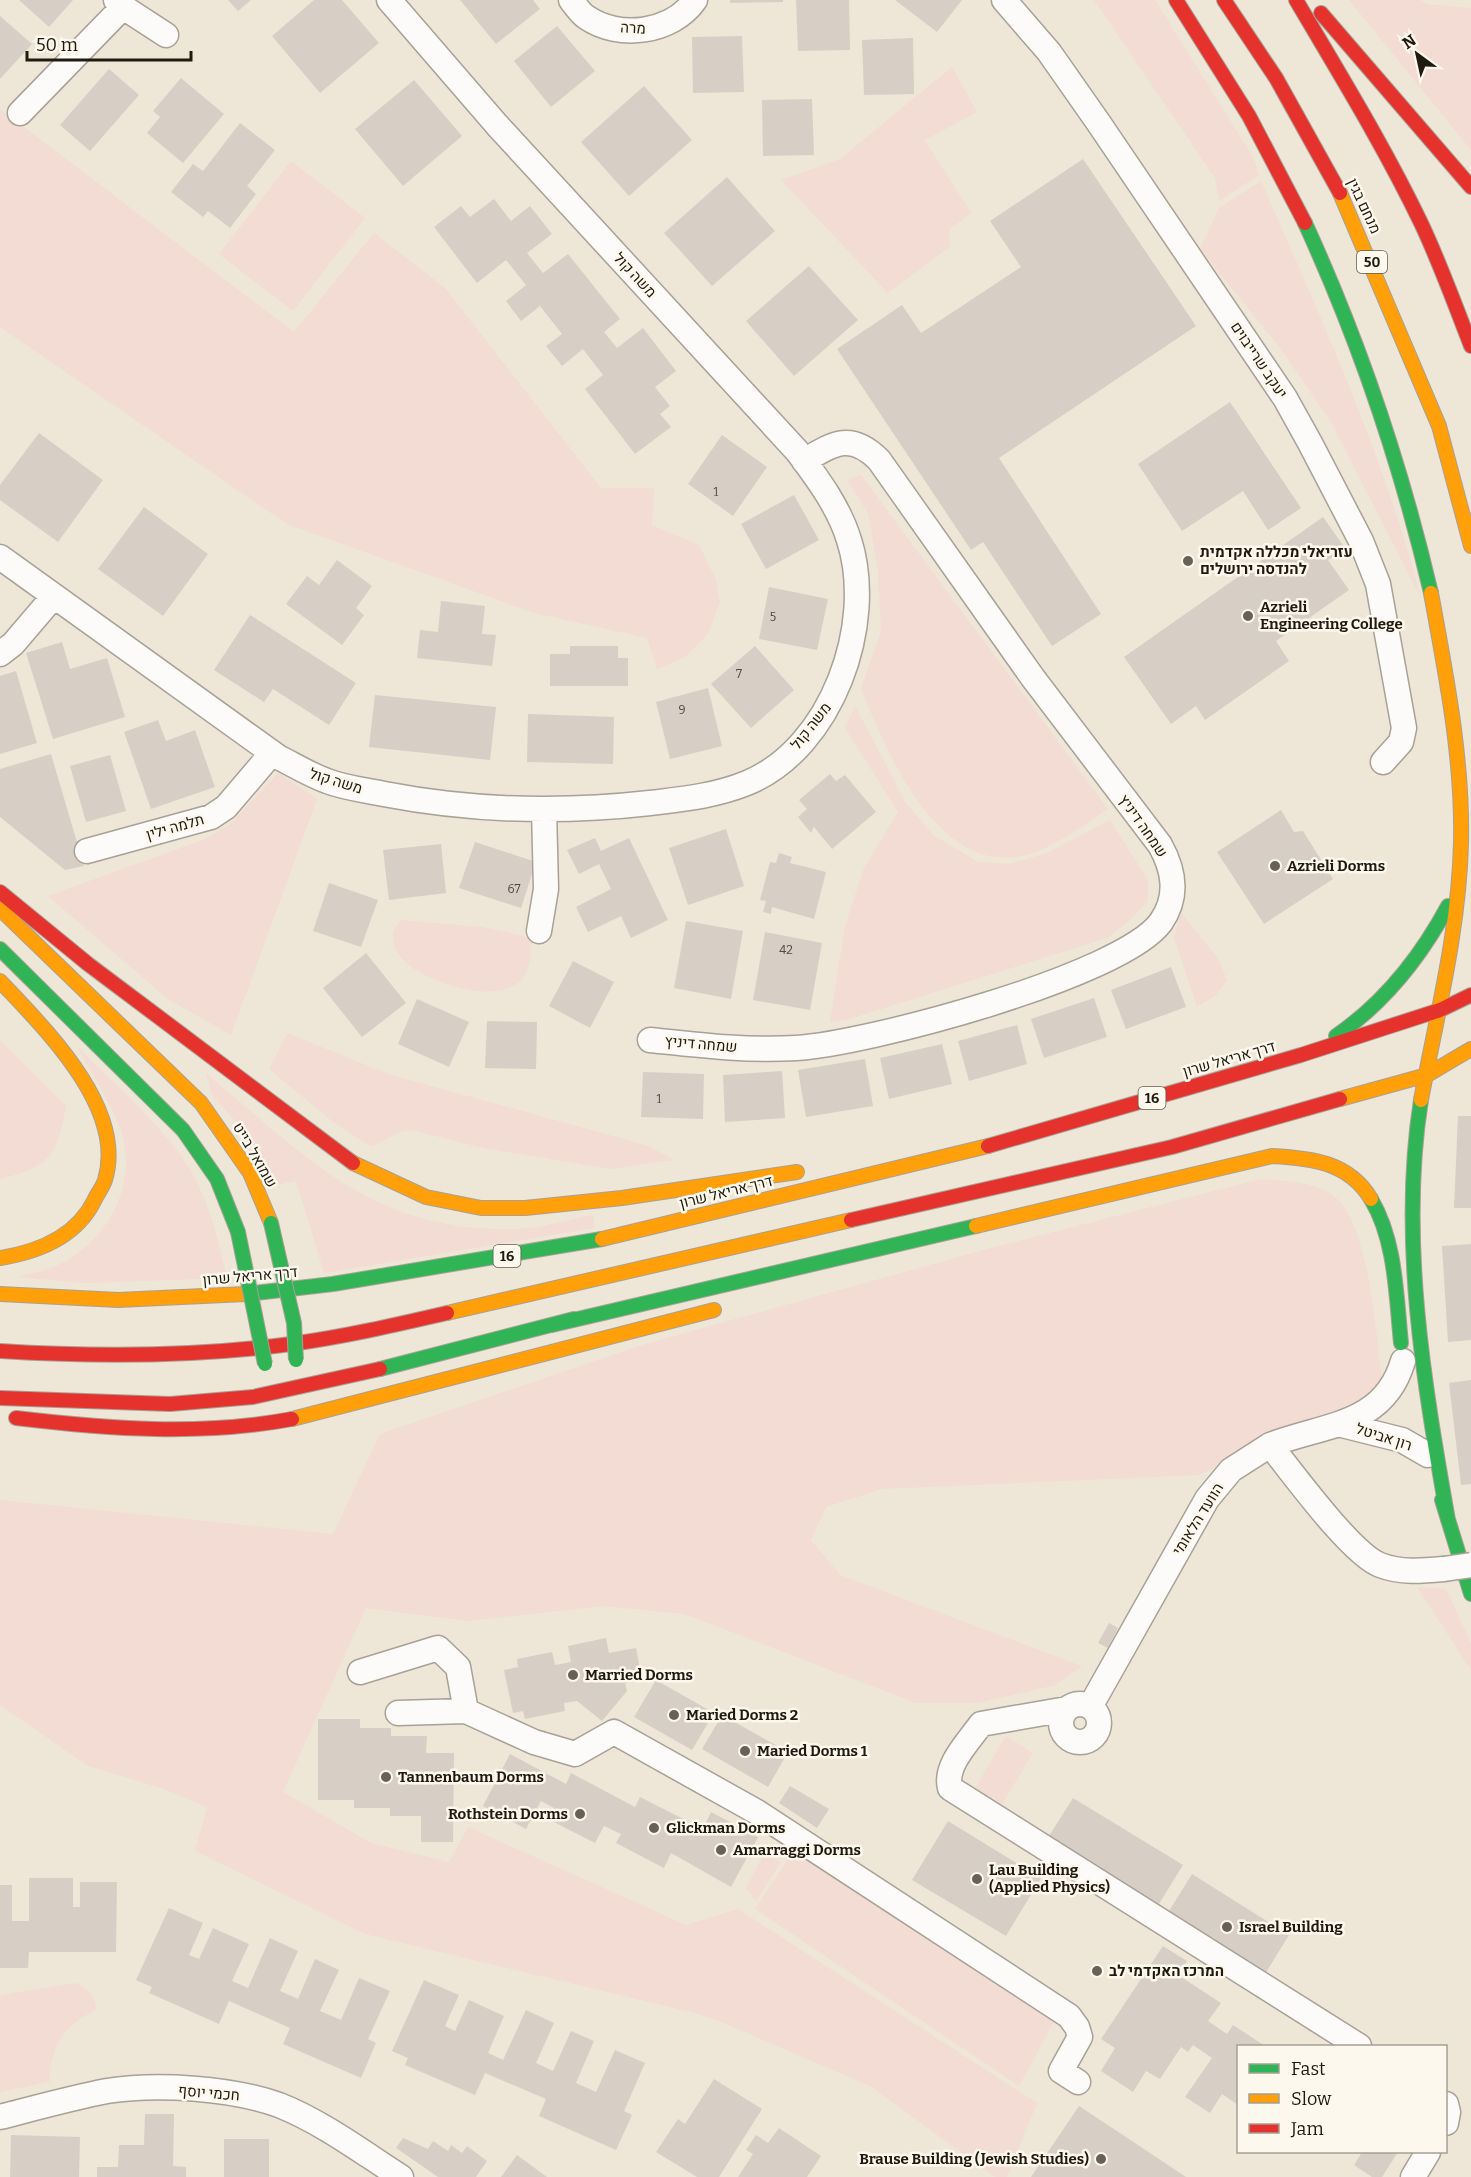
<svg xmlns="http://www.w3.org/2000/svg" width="1471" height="2177" font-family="Bitter,Heebo,serif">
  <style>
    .green { fill: #f3dcd3 }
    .building { fill: #d7cfc5 }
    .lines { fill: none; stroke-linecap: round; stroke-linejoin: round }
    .street-casing { stroke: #a7a196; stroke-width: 27 }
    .fast-casing { stroke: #a7a196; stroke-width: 16 }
    .slow-casing { stroke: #a7a196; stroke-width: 16 }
    .jam-casing { stroke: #a7a196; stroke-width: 16 }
    .street { stroke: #fcfbf9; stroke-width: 24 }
    .fast { stroke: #30b455; stroke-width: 14 }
    .slow { stroke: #ff9f0a; stroke-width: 14 }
    .jam { stroke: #e5322d; stroke-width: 14 }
    .street-bridge-casing { stroke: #a7a196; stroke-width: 27; stroke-linecap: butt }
    .fast-bridge-casing { stroke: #a7a196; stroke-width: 16; stroke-linecap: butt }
    .street-bridge { stroke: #fcfbf9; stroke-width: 24 }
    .fast-bridge { stroke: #30b455; stroke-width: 14 }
    .poi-dot { fill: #676256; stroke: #fdf8ed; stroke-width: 2 }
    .labels { text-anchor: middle; stroke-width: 5; stroke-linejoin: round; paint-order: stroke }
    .number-label { font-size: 12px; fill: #4f4a40 }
    .shield { fill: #fdf8ed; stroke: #625d53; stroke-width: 1.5 }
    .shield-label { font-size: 14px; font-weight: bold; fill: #1f1b11 }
    .street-label { font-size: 15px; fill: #1f1b11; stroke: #fdf8ed }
    .poi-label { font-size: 15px; font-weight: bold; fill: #1f1b11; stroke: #fdf8ed; text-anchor: start }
  </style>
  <rect width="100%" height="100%" fill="#eee6d7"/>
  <path class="green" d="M1094 0H1155L1253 157 1259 175 1219 201 1215 178Z
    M1349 0H1420L1426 4 1471 8V150Z
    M952 67 977 112 925 140 971 213 949 230 950 247 888 293 781 180 840 159Z
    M0 109 294 332 374 233 445 288 601 488H654L652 525 699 545 716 580 720 602 708 634 685 657 657 669 647 638 534 613 287 524 0 327Z
    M291 161 365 218 293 311 219 254Z
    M1261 181C1321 318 1383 453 1421 598L1332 424 1281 349 1200 249 1219 208Z
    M861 475 1108 809C1084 825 1060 843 1033 853 941 884 888 754 861 689L881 631 878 572 868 513 847 480Z
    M855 706 906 803 933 835 978 862 1009 864 1047 853 1110 820 1148 880V901L1129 921 1107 938 846 1020 830 1022 845 926 864 868 898 812 845 728Z
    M278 773 317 799 231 1035 168 999 48 896 205 839 229 825Z
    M1181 913 1218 958 1227 980 1216 995 1197 1007 1174 938Z
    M401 920 481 927 531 937C531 951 531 966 523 978 498 1016 358 966 401 920Z
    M287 1033 388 1074 649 1146 674 1160 610 1169 483 1148 412 1130 400 1132 371 1147 332 1121 269 1069Z
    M0 1040 66 1106C57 1156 50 1167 0 1179Z
    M77 1046C111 1081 169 1131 192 1173 210 1205 219 1243 227 1278L85 1283 17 1277C31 1273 49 1270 62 1263 111 1237 139 1181 120 1128 109 1100 91 1072 77 1046Z
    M206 1073C308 1158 373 1233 517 1229 542 1228 569 1219 593 1215L594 1228 324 1273 296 1181 271 1186 242 1129 212 1095Z
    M1261 1179C1285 1181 1316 1181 1335 1197 1370 1224 1377 1345 1383 1390L1199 1475 882 1489 826 1507 811 1540 840 1575 1082 1666 1056 1685 978 1703H916L685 1614 603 1606 467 1621 366 1608 283 1792 371 1843 449 1862 468 1827 686 1925 738 1909 1037 2103 1007 2177H995L870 2086 724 2023 695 2013 365 1934 195 1851 207 1807 164 1789 88 1766 0 1705V1500L333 1534 380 1434 645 1344 991 1248Z
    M1417 1587 1446 1589 1471 1643V1670Z
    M1006 1736 1033 1753 1002 1804 975 1788Z
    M793 1852 1057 2016 1019 2086 755 1909Z
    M764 1854 781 1862 756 1901 746 1888Z
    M76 1983C90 1990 95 1995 96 2010 62 2027 52 2044 49 2082L0 2092V1995Z"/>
  <path class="building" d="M19 0H73L49 27Z
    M228 0H251L238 11Z
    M314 0H342L379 43 320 93 272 36Z
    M460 0H533L540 9 496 44Z
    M730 0H783V2L730 3Z
    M796 0H849L850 50 798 51Z
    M895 0H962L937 32Z
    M0 16 32 44 0 79Z
    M557 26 595 71 551 107 514 61Z
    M742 36 744 92 693 93 692 37Z
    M913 38 914 94 864 95 862 40Z
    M109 69 139 95 90 151 60 125Z
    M181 78 224 114 183 163 147 133 160 117 153 111Z
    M414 80 462 136 403 186 355 129Z
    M644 86 692 140 629 196 581 142Z
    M812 99 814 155 763 156 762 100Z
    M240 123 275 150 247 186 256 194 230 228 208 211 203 217 171 192 193 164 203 171Z
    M1083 159 1196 326 999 458 1101 614 1052 646 983 542 971 550 837 349 902 305 921 333 1021 267 990 221Z
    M727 177 775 231 712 286 664 233Z
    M494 199 511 221 530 206 552 234 527 253 543 273 568 254 620 319 604 332 617 348 643 328 676 371 655 387 670 406 660 414 671 427 635 454 585 389 603 375 583 349 562 366 546 346 562 334 540 306 521 321 506 301 526 285 506 260 477 283 434 227 461 206 470 217Z
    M809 266 858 320 794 376 746 321Z
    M1230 402 1301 508 1268 530 1243 491 1182 531 1138 464Z
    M39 433 103 480 58 542 0 500V485Z
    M722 435 767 467 733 516 688 484Z
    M794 495 819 540 766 569 741 524Z
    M144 507 208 554 163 616 98 569Z
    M1323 517 1345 548 1328 560 1349 590 1276 641 1289 661 1205 720 1196 706 1171 724 1124 657Z
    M337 560 372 586 356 608 364 615 342 645 286 604 307 576 319 585Z
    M769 587 828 599 817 650 759 639Z
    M441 601 485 606 482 634 496 635 492 666 417 658 420 630 438 632Z
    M250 615 356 683 329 725 273 689 264 702 214 670Z
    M62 642 70 669 107 658 125 717 53 739 26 653Z
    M570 646H618V658H628V686H550V654H570Z
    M755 646 794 690 751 728 711 684Z
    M16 671 37 743 0 754V676Z
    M708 688 722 746 670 759 656 702Z
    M375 695 496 707 490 760 369 747Z
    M528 714 614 717 613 764 527 762Z
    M158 720 166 741 195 730 215 787 151 809 124 732Z
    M51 754 84 866 65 870 0 817V769Z
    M110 755 126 811 86 822 70 766Z
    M830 774 836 781 845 775 876 812 832 849 814 827 811 833 798 817 807 809 799 800Z
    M1281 810 1294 832 1303 831 1333 879 1264 924 1217 852Z
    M726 829 744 886 688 905 669 848Z
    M595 838 601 851 629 838 668 920 631 938 621 916 588 932 576 907 611 889 599 864 579 874 567 850Z
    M475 842 536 862 521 908 459 888Z
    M441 844 446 893 389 900 383 850Z
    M779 853 792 857 790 863 826 872 814 919 772 907 771 914 763 912 766 901 760 900 770 862 776 863Z
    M329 883 378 900 361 947 313 931Z
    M686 921 743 931 731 999 674 988Z
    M765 932 822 943 810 1010 753 1000Z
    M366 953 406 1003 362 1037 323 988Z
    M573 961 614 982 590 1028 549 1006Z
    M1171 967 1186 1007 1126 1029 1111 990Z
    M1094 998 1107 1037 1044 1058 1031 1019Z
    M417 999 469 1022 449 1067 398 1044Z
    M487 1021 537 1022 536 1069 485 1068Z
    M1017 1025 1027 1064 969 1081 958 1041Z
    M942 1044 952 1084 889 1099 880 1058Z
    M865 1059 873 1106 806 1117 798 1070Z
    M782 1071 785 1118 725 1122 723 1075Z
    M643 1072 704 1074 703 1119 641 1117Z
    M1458 1116H1471V1208H1454Z
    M1471 1244V1340L1448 1342 1442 1246Z
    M1471 1380V1484L1461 1485 1449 1383Z
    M1109 1623 1118 1628 1108 1648 1098 1643Z
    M606 1638 609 1653 636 1648 642 1680 625 1683 627 1691 602 1721 577 1701 564 1703 565 1711 525 1719 523 1711 513 1713 504 1670 518 1667 517 1659 552 1652 555 1665 571 1662 568 1646Z
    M656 1680 714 1713 692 1750 634 1717Z
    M722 1715 788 1752 768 1787 702 1749Z
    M318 1719H360V1728H391V1736H427L426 1753H454L453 1842H421V1816H390V1808H354V1800H318Z
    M510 1754 566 1784 571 1773 635 1807 640 1797 703 1829 711 1812 758 1837 731 1887 671 1853 664 1868 616 1843 621 1834 604 1826 595 1843 548 1819 554 1808 541 1801 526 1829 483 1806Z
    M790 1786 829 1809 817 1828 779 1803Z
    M1073 1798 1183 1865 1154 1912 1044 1844Z
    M948 1821 1041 1878 1006 1936 912 1880Z
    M1192 1874 1289 1935 1262 1979 1164 1919Z
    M29 1878H73V1907H80V1882H117L116 1952H29L28 1968H0V1885H12V1921H29Z
    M169 1908 203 1923 189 1955 199 1959 213 1928 249 1944 232 1981 248 1988 270 1938 298 1951 280 1991 298 1999 315 1959 339 1970 320 2011 341 2020 359 1978 390 1991 368 2039 376 2043 361 2078 283 2044 290 2028 229 2001 219 2024 149 1993 152 1987 136 1980Z
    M1163 1946 1187 1961 1178 1975 1221 2003 1208 2021 1227 2034 1233 2025 1265 2046H1238V2105L1222 2094 1210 2113 1185 2097 1212 2058 1193 2045 1188 2052 1181 2047 1160 2079 1146 2071 1133 2092 1101 2071 1115 2048 1101 2039Z
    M424 1980 459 1995 445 2026 455 2031 469 2000 504 2016 488 2053 503 2060 526 2010 554 2023 536 2063 553 2071 571 2031 594 2041 576 2083 596 2092 615 2050 645 2063 624 2111 632 2115 616 2150 539 2116 546 2099 485 2073 475 2095 405 2065 408 2058 392 2051Z
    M714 2079 762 2109 719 2177H697L656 2152 678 2119 685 2124Z
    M1079 2106 1132 2141 1186 2177H1031Z
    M145 2114H174L173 2166 186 2167V2177H97V2167H118L119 2145H144Z
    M779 2128 821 2156 807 2177H738L753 2154 746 2150 756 2135 768 2143Z
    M11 2135 80 2137 79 2177H10Z
    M403 2138 428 2149 433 2141 448 2151 451 2145 462 2153 467 2146 487 2161 476 2177H438L396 2148Z
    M224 2139H269V2177H224Z
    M1362 2152H1398L1382 2177H1372L1354 2165Z
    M517 2155 547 2177H501Z"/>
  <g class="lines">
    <defs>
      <path id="street" d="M116 0 123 7 166 35
        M571 0C575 5 580 13 586 17 619 40 672 33 695 0
        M1004 0 1049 52 1098 122 1285 398 1310 443 1361 541 1378 584 1404 728 1401 742 1383 762
        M20 113 123 7
        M0 557 278 757C294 765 310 775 327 781 345 788 365 790 384 794 472 811 561 813 650 803 683 799 715 796 747 783 832 748 876 624 849 540 839 507 817 478 797 451L497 125 389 0
        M0 654 13 644 54 596
        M87 851 211 817 226 807 272 753
        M539 931 546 889 544 809
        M650 1040C698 1045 747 1051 796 1048 866 1044 1122 976 1161 922 1179 896 1174 870 1160 845L1033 678 879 460C851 432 834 443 804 461
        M1338 1424 1402 1440 1428 1455
        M1270 1445C1325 1424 1384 1426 1403 1361
        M360 1672 438 1648 458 1667 466 1711 534 1742 575 1754 614 1732 757 1812 1069 2016 1077 2027 1080 2037 1061 2071 1078 2082
        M1061 1723a19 19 0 1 1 38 0a19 19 0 1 1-38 0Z
        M1090 1707 1207 1499 1231 1470 1270 1445C1292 1472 1351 1554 1380 1565 1401 1573 1422 1571 1444 1569
        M1067 1709 981 1724C968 1742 944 1766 950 1788L1359 2046
        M398 1713 466 1711
        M1446 2104 1448 2112 1446 2123
        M0 2117C35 2108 71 2098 107 2091 157 2083 231 2088 279 2105 322 2122 362 2152 401 2177
        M1413 2177 1428 2152"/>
      <path id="fast" d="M1305 223C1360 343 1401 465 1431 593
        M0 949 183 1130 217 1179 238 1232
        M1336 1036C1384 1003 1420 958 1448 906
        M1421 1100C1399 1238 1424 1384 1448 1520
        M1371 1199C1396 1241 1396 1295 1401 1343
        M246 1294 333 1284 602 1239
        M552 1325 976 1226
        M380 1369 574 1319
        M1442 1500 1471 1594"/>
      <path id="slow" d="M1340 193 1439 426 1471 546
        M0 909 201 1103 250 1173 271 1223
        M0 981C44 1028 127 1108 105 1180 103 1187 97 1194 94 1201 76 1237 38 1252 0 1258
        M1340 1099 1427 1075 1471 1049
        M1421 1100C1437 1014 1459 930 1461 843 1463 759 1446 675 1431 593
        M353 1163 426 1197 481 1208H525L622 1198 797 1172
        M976 1226 1272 1156C1311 1158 1349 1162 1371 1199
        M602 1239 988 1146
        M0 1294 118 1300 246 1294
        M447 1313 851 1220
        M292 1419 714 1310"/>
      <path id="jam" d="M1176 0 1249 116 1305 223
        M1224 0 1276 78 1340 193
        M1296 0C1339 73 1384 146 1421 223 1440 263 1455 305 1471 346
        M1321 13 1471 187
        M0 892 88 964 353 1163
        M988 1146 1301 1055 1440 1010 1471 995
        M851 1220 1172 1147 1340 1099
        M0 1351C97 1357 194 1357 291 1344 343 1337 395 1325 447 1313
        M0 1398 170 1404 253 1397 380 1369
        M16 1418C108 1429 201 1436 292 1419"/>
    </defs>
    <use href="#street" class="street-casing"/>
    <use href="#fast" class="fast-casing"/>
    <use href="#slow" class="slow-casing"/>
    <use href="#jam" class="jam-casing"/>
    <use href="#street" class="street"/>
    <use href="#fast" class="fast"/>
    <use href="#slow" class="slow"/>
    <use href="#jam" class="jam"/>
    <defs>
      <path id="street-bridge" d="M1444 1569 1471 1565"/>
      <path id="fast-bridge" d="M271 1223 294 1323 296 1360
        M238 1232 265 1364"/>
    </defs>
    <use href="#street-bridge" class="street-bridge-casing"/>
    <use href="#fast-bridge" class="fast-bridge-casing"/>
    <use href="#street-bridge" class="street-bridge"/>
    <use href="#fast-bridge" class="fast-bridge"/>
  </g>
  <g class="poi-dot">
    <circle cx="1188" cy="561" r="6"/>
    <circle cx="1248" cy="616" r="6"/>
    <circle cx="1275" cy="866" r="6"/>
    <circle cx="573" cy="1675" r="6"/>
    <circle cx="674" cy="1715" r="6"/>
    <circle cx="745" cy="1751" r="6"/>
    <circle cx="386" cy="1777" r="6"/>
    <circle cx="580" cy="1814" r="6"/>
    <circle cx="654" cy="1828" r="6"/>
    <circle cx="721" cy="1850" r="6"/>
    <circle cx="977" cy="1879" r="6"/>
    <circle cx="1227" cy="1927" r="6"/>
    <circle cx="1097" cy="1971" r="6"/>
    <circle cx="1101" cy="2159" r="6"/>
  </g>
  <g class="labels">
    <g class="number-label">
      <text x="716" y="496">1</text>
      <text x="773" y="621">5</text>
      <text x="739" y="678">7</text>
      <text x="682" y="714">9</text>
      <text x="514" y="893">67</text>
      <text x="786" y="954">42</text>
      <text x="659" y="1103">1</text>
    </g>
    <g class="shield">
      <rect x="1357" y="251" width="30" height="22" rx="4.5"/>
      <rect x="1138.5" y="1087" width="27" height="22" rx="4.5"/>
      <rect x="493.5" y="1245" width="27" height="22" rx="4.5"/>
    </g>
    <g class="shield-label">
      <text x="1372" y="267">50</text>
      <text x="1152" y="1103">16</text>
      <text x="507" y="1261">16</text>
    </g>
    <g class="street-label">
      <text transform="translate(633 28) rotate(3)" y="5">מרה</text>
      <text transform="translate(1364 206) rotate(65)" y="5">מנחם בגין</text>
      <text transform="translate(635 275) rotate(47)" y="5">משה קול</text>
      <text transform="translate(1259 360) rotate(56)" y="5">יעקב שרייבוים</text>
      <text transform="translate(811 726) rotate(-52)" y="5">משה קול</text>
      <text transform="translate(336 781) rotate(17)" y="5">משה קול</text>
      <text transform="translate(1143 826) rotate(55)" y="5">שמחה דיניץ</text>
      <text transform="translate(175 827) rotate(-16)" y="5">תלמה ילין</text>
      <text transform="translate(701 1044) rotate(5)" y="5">שמחה דיניץ</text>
      <text transform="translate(1229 1059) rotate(-16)" y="5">דרך אריאל שרון</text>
      <text transform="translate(255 1155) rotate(60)" y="5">שמואל בייט</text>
      <text transform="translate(726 1192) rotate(-14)" y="5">דרך אריאל שרון</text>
      <text transform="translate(250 1276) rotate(-5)" y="5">דרך אריאל שרון</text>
      <text transform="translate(1384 1437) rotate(18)" y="5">רון אביטל</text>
      <text transform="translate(1198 1519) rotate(-58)" y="5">הוועד הלאומי</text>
      <text transform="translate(209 2093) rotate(5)" y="5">חכמי יוסף</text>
    </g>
    <g class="poi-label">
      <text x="1200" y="557">עזריאלי מכללה אקדמית<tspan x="1200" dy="17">להנדסה ירושלים</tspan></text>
      <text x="1260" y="612">Azrieli<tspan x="1260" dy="17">Engineering College</tspan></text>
      <text x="1287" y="871">Azrieli Dorms</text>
      <text x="585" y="1680">Married Dorms</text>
      <text x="686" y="1720">Maried Dorms 2</text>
      <text x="757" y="1756">Maried Dorms 1</text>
      <text x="398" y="1782">Tannenbaum Dorms</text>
      <text x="568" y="1819" text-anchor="end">Rothstein Dorms</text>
      <text x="666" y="1833">Glickman Dorms</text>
      <text x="733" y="1855">Amarraggi Dorms</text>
      <text x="989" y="1875">Lau Building<tspan x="989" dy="17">(Applied Physics)</tspan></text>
      <text x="1239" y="1932">Israel Building</text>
      <text x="1109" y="1976">המרכז האקדמי לב</text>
      <text x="1089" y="2164" text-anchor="end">Brause Building (Jewish Studies)</text>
    </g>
  </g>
  <rect x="1237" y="2045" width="210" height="108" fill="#fdf8ed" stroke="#a4a095" stroke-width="1.5"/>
  <rect x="1249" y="2064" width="30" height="9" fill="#30b455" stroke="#a4a095" stroke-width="1.5"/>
  <text x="1291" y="2075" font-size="18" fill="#1f1b11">Fast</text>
  <rect x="1249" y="2094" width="30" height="9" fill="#ff9f0a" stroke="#a4a095" stroke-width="1.5"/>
  <text x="1291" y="2105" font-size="18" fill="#1f1b11">Slow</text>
  <rect x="1249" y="2124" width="30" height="9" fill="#e5322d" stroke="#a4a095" stroke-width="1.5"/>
  <text x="1291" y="2135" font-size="18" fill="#1f1b11">Jam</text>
  <g transform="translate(1417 54) rotate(327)" stroke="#fdf8ed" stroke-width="4.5" paint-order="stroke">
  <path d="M0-4.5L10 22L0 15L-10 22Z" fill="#1f1b11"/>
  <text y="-9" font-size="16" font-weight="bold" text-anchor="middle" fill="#1f1b11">N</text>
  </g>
  <path d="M27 51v9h164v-9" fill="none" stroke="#1f1b11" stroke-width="3"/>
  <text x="36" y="51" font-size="18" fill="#1f1b11" stroke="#fdf8ed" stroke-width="4.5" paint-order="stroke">50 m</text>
</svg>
